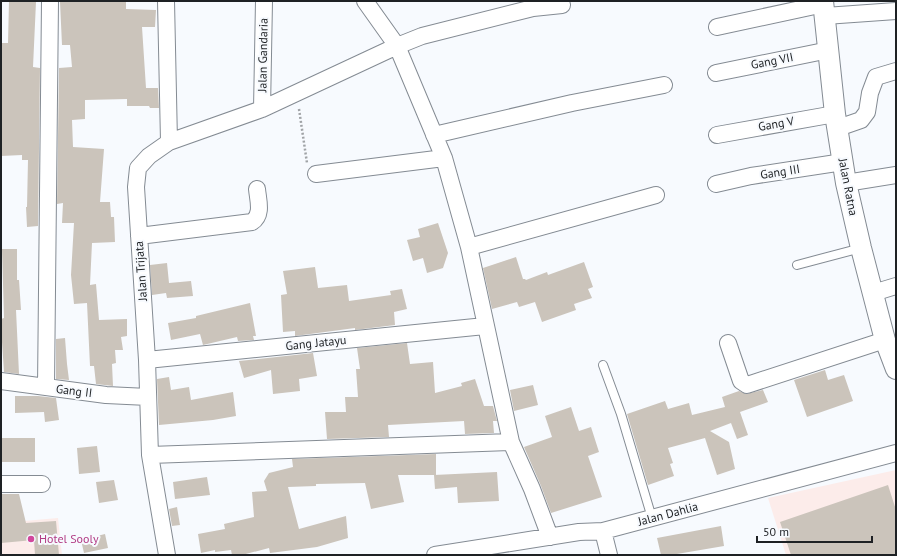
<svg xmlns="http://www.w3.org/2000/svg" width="897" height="556" font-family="'PT Sans',sans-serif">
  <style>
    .commercial { fill: #fcecea }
    .building { fill: #cbc4bb }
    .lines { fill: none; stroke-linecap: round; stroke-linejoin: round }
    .service-casing { stroke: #848b93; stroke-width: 10 }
    .minor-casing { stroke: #848b93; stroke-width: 18 }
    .tertiary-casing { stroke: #848b93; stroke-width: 22 }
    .path { stroke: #a0a3a6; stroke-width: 2.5; stroke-dasharray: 2 2; stroke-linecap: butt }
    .service { stroke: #fff; stroke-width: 8 }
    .minor { stroke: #fff; stroke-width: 16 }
    .tertiary { stroke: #fff; stroke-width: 20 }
    .hotel-dot { fill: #d1479c; stroke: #f7fafe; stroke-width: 1.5 }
    .labels { text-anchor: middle; stroke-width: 4; stroke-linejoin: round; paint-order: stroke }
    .street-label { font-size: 12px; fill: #1e2124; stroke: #f7fafe }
    .hotel-label { font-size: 12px; fill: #b23c85; stroke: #f7fafe; text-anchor: start }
  </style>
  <rect width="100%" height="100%" fill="#f7fafe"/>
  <path class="commercial" d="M896 470V555H786L768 498Z
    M58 518 62 555H1V523Z"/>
  <path class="building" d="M9 1 36 2 33 67 40 68 38 226 27 227 26 207H27L28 160H22V155L1 156V43H8Z
    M126 1V9L156 10 155 27H142L146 88H158L159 108H150L149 106H127V99L85 100V119L72 120 73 147 104 149 100 202H110L111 217H114L115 242 92 243 90 285 96 284 99 320 127 319V336L121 337 123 350H115L116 363 112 364 113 386 96 384 94 366H90L87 303 74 304 71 275 74 223H62L63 203 57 204 59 68 72 67 70 45H62L60 2Z
    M438 223 448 253 443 268 427 273 423 258 413 261 407 240 420 237 418 229Z
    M2 249H17V280H19L21 310H16L19 374 4 372 1 327V319L4 318Z
    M516 257 523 279H525L526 280 547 272 548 275 584 262 593 287 588 289 592 298 574 304 576 310 542 322 535 302 519 307 517 302 492 309 483 268Z
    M167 263 169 283 191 281 193 296 167 298 166 293 152 295 150 265Z
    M315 267 318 288 347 285 349 301 391 295 390 291 402 289 407 309 394 312 395 325 355 330V328L295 336V331L283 332 281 295 287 294 283 271Z
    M250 303 256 336H253L254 340 238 341 237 337 203 345 200 334 171 340 168 323 196 318V316Z
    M65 338 67 364 69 380 56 379V339Z
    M407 343 410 364 433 362 435 393 462 386 461 383 475 379 484 406H493L497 421H493L494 433 465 434 464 421 388 425 389 437 327 439 325 412H346L345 397H358L356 369H360L357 348Z
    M313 353 317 376 299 379 300 391 273 394 271 370 244 378 239 361Z
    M825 370 828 380 844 375 853 401 807 417 794 380Z
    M169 377 171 390 189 387 191 400 233 392 236 416 213 420 159 425 157 379Z
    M533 385 538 405 514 411 510 390Z
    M763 390 768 402 740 412 748 435 737 439 731 423 710 431 729 442 735 469 717 475 705 438 668 448 673 463 670 464 674 476 648 485 627 414 665 401 668 409 689 403 692 415 725 407 722 397 739 391 746 394Z
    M15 396H38L56 398 59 420 45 422 44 412 15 413Z
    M571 407 579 431 591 427 599 452 588 456 602 497 551 513 541 486 524 447 552 437 545 416Z
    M1 438H35V462H1Z
    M97 446 100 472 79 474 77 448Z
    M436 454V475H398L404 502 371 509 365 483 316 484V486L288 487 299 529 346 516 348 538 317 547 270 553 269 548 242 555H232L231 550 215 552V550L201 553 198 534 225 529 224 524 254 517 252 492 267 491 264 481 269 473 293 467 292 459Z
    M497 472 499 501 458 503 457 487 435 489 434 475Z
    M207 477 210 495 175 499 173 482Z
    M114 480 118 500 99 503 96 482Z
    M888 485 896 510V555H791L780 522Z
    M1 494H19L26 523 56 521 59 555H35L34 540 1 543Z
    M177 507 180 525 172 526 169 509Z
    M721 526 724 546 671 555H661L657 538Z
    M105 534 108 548 84 553 81 540Z"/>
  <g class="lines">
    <defs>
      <path id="service" d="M797 265 861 248
        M603 365 621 414 652 518"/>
      <path id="minor" d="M166 1 169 142
        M365 1 397 46 444 158 469 247 511 442 532 489 550 537
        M825 16 896 11
        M717 27 824 4
        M716 73 829 50
        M262 109 264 1
        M838 128 861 120 867 112 870 93 876 77 896 71
        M434 135 572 103 664 85
        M717 135 835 114
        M316 174 444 158
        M846 183 896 175
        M716 184 751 176 843 162
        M139 236 252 222C263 215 258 200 257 189
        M469 247 656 195
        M873 293 896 286
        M728 343 741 381 747 385 885 340
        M147 360 485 326
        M1 381 106 395 148 397
        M46 387 50 1
        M150 455 511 442
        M1 484H42
        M603 531 609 555
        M167 555 150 455 147 360 136 187 138 168 149 156 169 142 262 109 397 46 422 36 533 8 562 5
        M435 555 579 532 603 531 896 453"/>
      <path id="tertiary" d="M823 1 835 114 846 183 861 248 885 340 896 369"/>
    </defs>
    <use href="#service" class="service-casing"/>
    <use href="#minor" class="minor-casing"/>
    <use href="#tertiary" class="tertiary-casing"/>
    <path class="path" d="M299 109 307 163"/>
    <use href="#service" class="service"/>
    <use href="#minor" class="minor"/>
    <use href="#tertiary" class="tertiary"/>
  </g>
  <circle class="hotel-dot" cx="31" cy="539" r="4"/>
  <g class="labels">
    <g class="street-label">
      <text transform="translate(263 55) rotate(-89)" y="4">Jalan Gandaria</text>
      <text transform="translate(772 61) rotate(-11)" y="4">Gang VII</text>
      <text transform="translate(776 124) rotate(-10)" y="4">Gang V</text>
      <text transform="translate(780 172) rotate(-9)" y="4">Gang III</text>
      <text transform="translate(848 187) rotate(79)" y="4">Jalan Ratna</text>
      <text transform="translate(141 271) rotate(-94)" y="4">Jalan Trijata</text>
      <text transform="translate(316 343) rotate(-6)" y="4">Gang Jatayu</text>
      <text transform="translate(74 391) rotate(7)" y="4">Gang II</text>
      <text transform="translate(668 514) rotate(-15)" y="4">Jalan Dahlia</text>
    </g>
    <g class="hotel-label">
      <text x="39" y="543">Hotel Sooly</text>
    </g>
  </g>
  <rect width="897" height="556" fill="none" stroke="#1e2124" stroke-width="4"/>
  <path d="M757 536v6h115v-6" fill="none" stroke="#1e2124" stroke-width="2"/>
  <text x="763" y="536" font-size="12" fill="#1e2124" stroke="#f7fafe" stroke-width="3" paint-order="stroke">50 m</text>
</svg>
